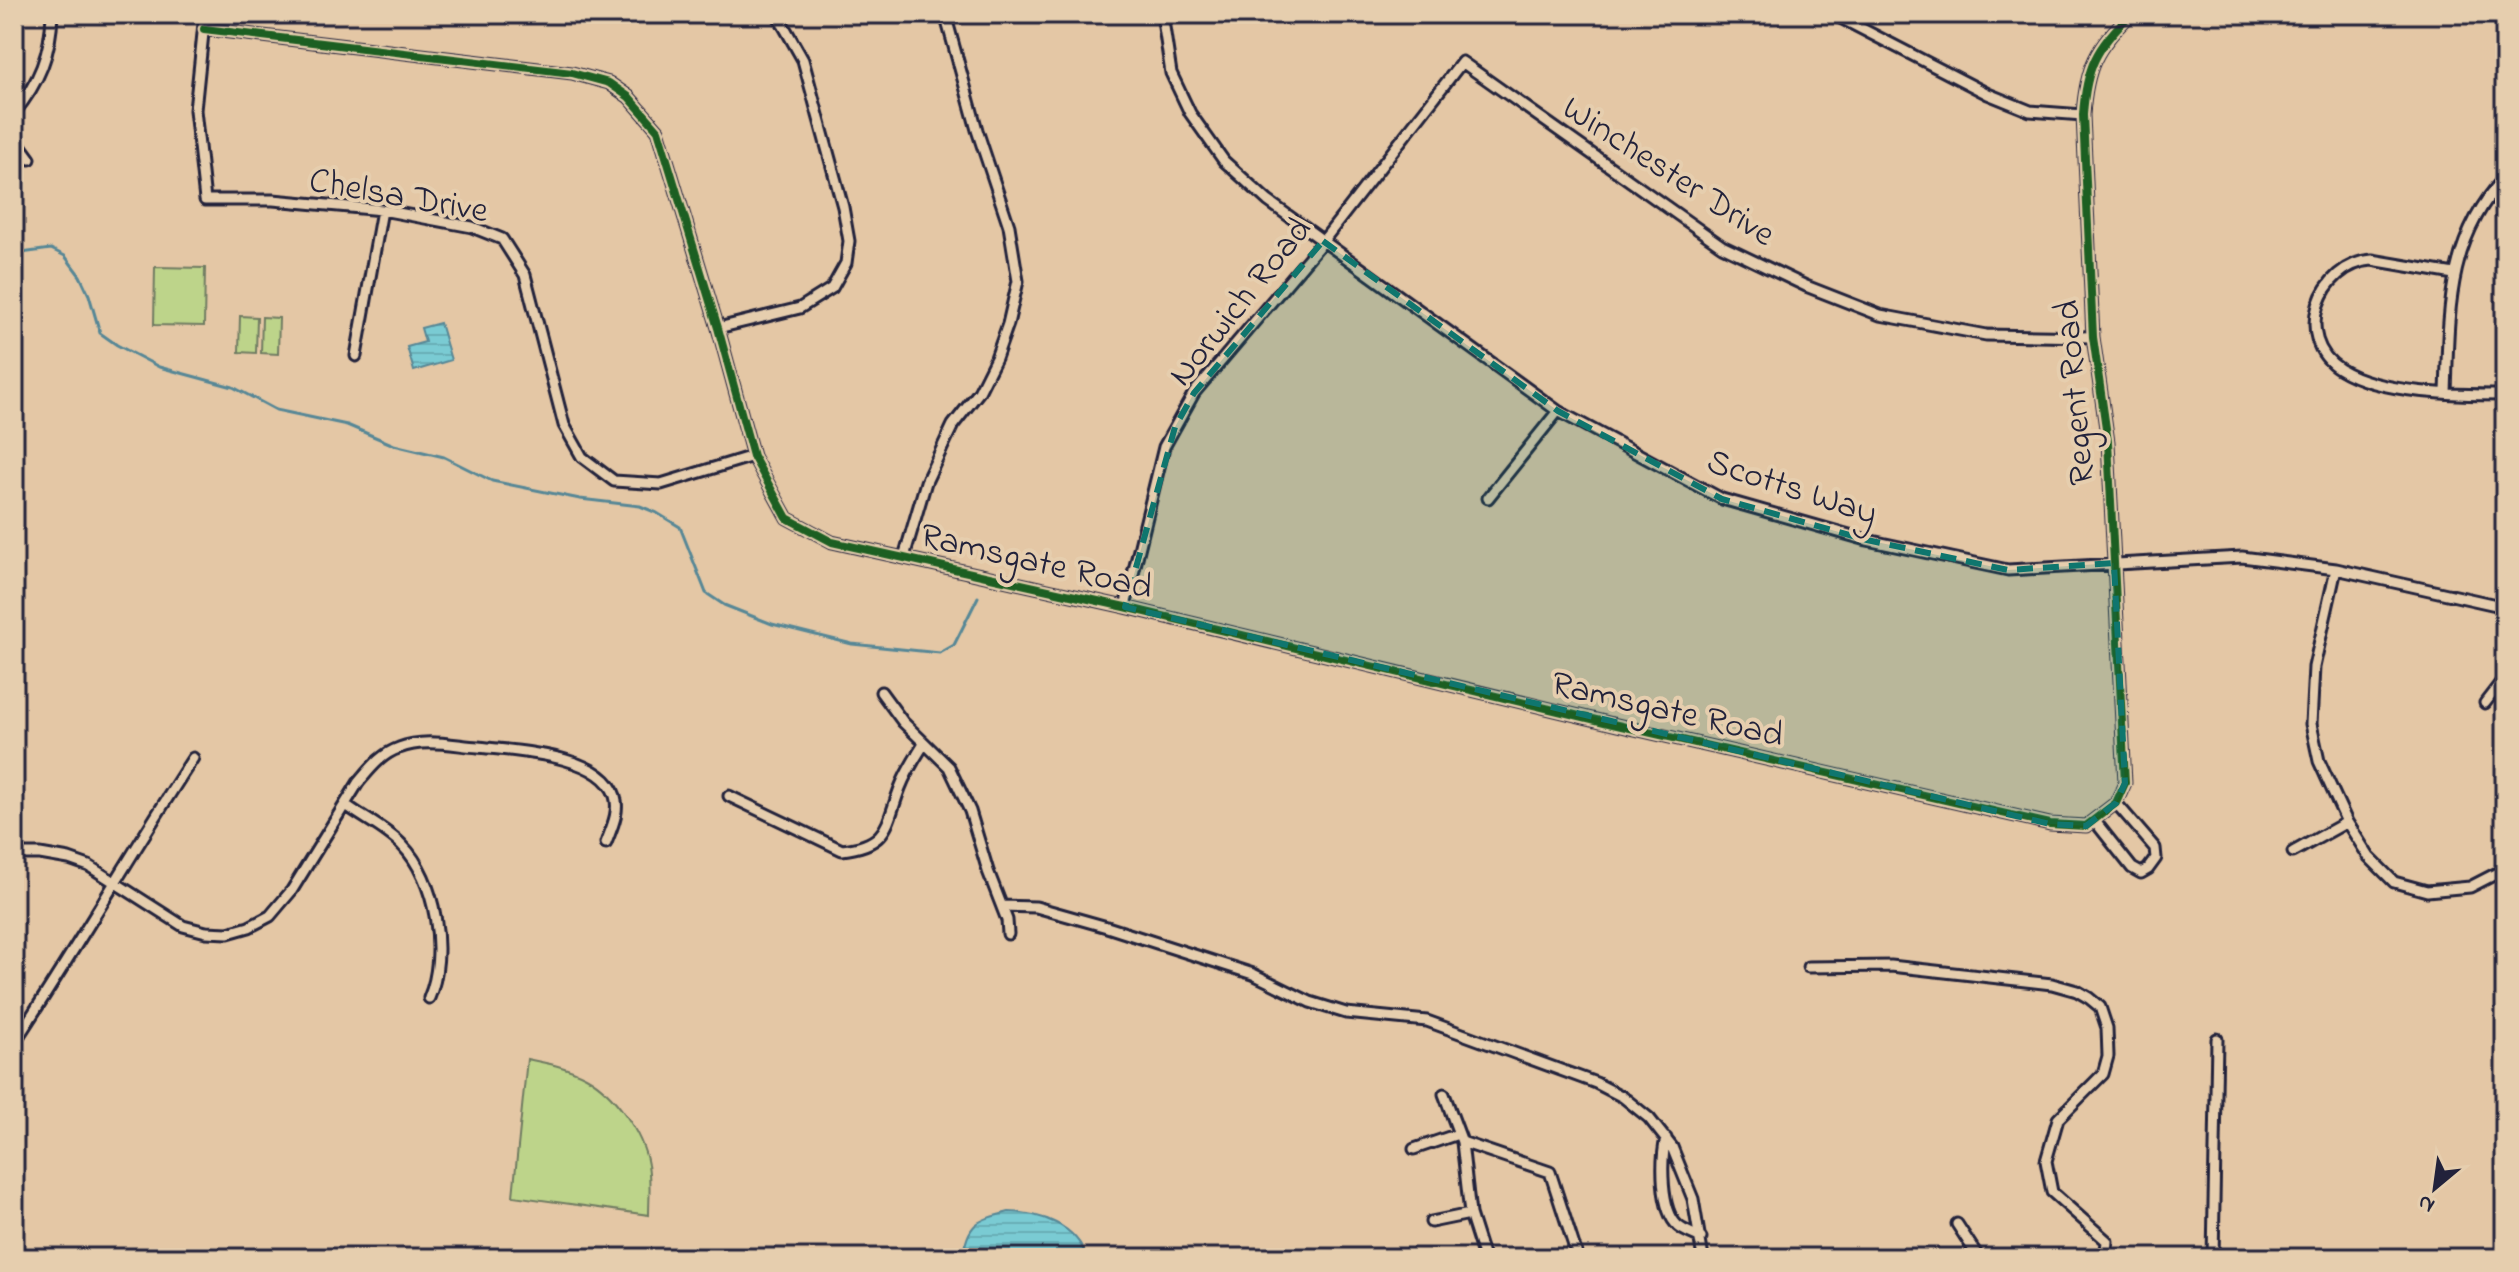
<svg xmlns="http://www.w3.org/2000/svg" width="2519" height="1272" font-family="'Indie Flower',sans-serif">
  <style>
    .green { fill: #bdd48a; stroke: #707b62; stroke-width: 2 }
    .water { fill: url(#water-rules); stroke: #578796; stroke-width: 2 }
    .lines { fill: none; stroke-linecap: round; stroke-linejoin: round }
    .stream { stroke: #578796; stroke-width: 3 }
    .minor-casing { stroke: #22223b; stroke-width: 15 }
    .minor { stroke: #e6ceae; stroke-width: 9 }
    .cycleway-casing { stroke: #e6ceae; stroke-width: 13 }
    .cycleway { stroke: #1b5e20; stroke-width: 8 }
    .marked { fill: #0f766e; fill-opacity: 0.2; stroke: #0f766e; stroke-width: 6; stroke-dasharray: 16 10; stroke-linejoin: round }
    .labels { text-anchor: middle; stroke-width: 8; stroke-linejoin: round; paint-order: stroke }
    .street-label { font-size: 36px; fill: #22223b; stroke: #e6ceae }
  </style>
  <defs>
    <pattern id="water-rules" width="6" height="5" patternUnits="userSpaceOnUse" patternTransform="scale(2)"><rect width="6" height="5" fill="#7acbd3"/><path d="M0 2.5h6" fill="none" stroke="#69aeb6"/></pattern>
  </defs>
  <rect width="100%" height="100%" fill="#e4c7a5"/>
  <filter id="ink" filterUnits="userSpaceOnUse"><feTurbulence type="fractalNoise" baseFrequency=".0125" numOctaves="2"/><feDisplacementMap in="SourceGraphic" scale="16" xChannelSelector="R" yChannelSelector="G"/><feConvolveMatrix kernelMatrix="1 2 1 2 8 2 1 2 1" color-interpolation-filters="sRGB"/></filter>
  <g filter="url(#ink)">
    <path class="green" d="M155 267 205 268 204 326 154 325Z
      M240 316 257 317 256 353 239 352Z
      M262 317 279 318 278 354 261 353Z
      M527 1059C547 1063 567 1067 586 1077 614 1092 643 1134 648 1165 651 1181 649 1199 649 1215L513 1196Z"/>
    <path class="water" d="M440 323 451 360 414 371 407 347 425 342 421 328Z
      M1009 1212C1041 1213 1076 1225 1087 1258H963C967 1223 977 1220 1009 1212Z"/>
    <g class="lines">
      <path class="stream" d="M14 254 51 249 65 256 80 276 89 295 100 333 117 345 159 367 233 387 276 410 347 425 394 445 444 457 492 481 580 499 640 506 657 513 680 527 706 593 724 605 772 624 852 644 940 653 954 645 978 597"/>
      <defs>
        <path id="minor" d="M205 14 195 110 205 200H273L382 210 472 227 502 239 525 275 564 425 582 457 614 481 661 484 753 456
          M1162 14 1171 73 1190 113 1224 161 1268 201 1558 411 1722 499 1867 540 2008 570 2242 557 2336 569 2505 607
          M1833 14 1988 94 2030 111 2083 115
          M204 29 572 73 609 83 629 97 658 130 718 328 753 456 787 518 832 542 1125 607 1617 725 2050 824 2086 826 2116 803 2125 783 2108 442 2093 337 2083 115C2086 68 2096 47 2131 14
          M14 113C39 83 51 53 52 14
          M14 137 30 159
          M2454 274 2372 260C2319 264 2292 339 2340 369 2380 394 2459 395 2505 395
          M718 328 800 308 832 288 846 263 849 241 843 207 803 60 777 14
          M356 356 382 210
          M2446 393C2449 312 2446 241 2505 177
          M1488 498 1558 411
          M904 557 926 482 953 425 979 392 996 358 1008 324 1018 281 1009 226 977 130 945 14
          M2336 569 2314 667 2311 724 2319 761 2347 822 2369 857 2394 882 2427 891 2470 887 2505 869
          M1125 607 1164 447 1194 393 1323 241 1462 62 1722 246 1806 286 1880 315 1986 335 2093 337
          M881 692 903 722 949 767 970 811 988 871 1007 920 1008 934
          M2485 703 2502 681 2505 670
          M729 796 842 850C889 845 886 825 900 788 906 772 915 758 924 744
          M346 805C363 818 387 829 402 845 436 879 448 954 429 998
          M2094 820 2132 868 2141 873 2148 869 2156 858 2155 848 2116 803
          M2293 852 2347 822
          M14 854H40L69 859 89 866 183 926 206 932 228 933 249 927 270 916 292 890 358 783C370 769 381 754 399 748 424 738 452 745 478 747 514 751 602 754 615 796 620 812 611 829 606 843
          M1002 906 1036 907 1107 927 1253 974 1310 1002 1346 1013 1427 1021 1596 1083 1623 1097 1649 1118 1672 1147 1693 1199 1703 1258
          M1808 967 1891 966 2052 984 2077 991 2089 998 2100 1007 2107 1028 2108 1056 2103 1074 2058 1119 2046 1161 2052 1192 2107 1241 2106 1252 2100 1258
          M14 1043C76 949 132 852 193 758
          M1444 1094 1462 1142
          M1666 1138C1661 1160 1660 1210 1678 1226 1683 1231 1694 1234 1701 1238
          M1414 1149 1458 1134
          M1431 1222 1470 1214
          M1957 1224 1979 1258
          M1484 1258 1470 1214 1462 1142 1550 1172 1578 1258
          M2213 1258 2217 1039"/>
      </defs>
      <use href="#minor" class="minor-casing"/>
      <use href="#minor" class="minor"/>
      <defs>
        <path id="cycleway" d="M204 29 572 73 609 83 629 97 658 130 718 328 753 456 787 518 832 542 1125 607 1617 725 2050 824 2086 826 2116 803 2125 783 2108 442 2093 337 2083 115C2086 68 2096 47 2131 14"/>
      </defs>
      <use href="#cycleway" class="cycleway-casing"/>
      <use href="#cycleway" class="cycleway"/>
    </g>
  </g>
  <path class="marked" d="M1323 241 1558 411 1722 499 1867 540 2008 570 2114 563 2125 783 2116 803 2086 826 2050 824 1125 607 1175 427 1194 393Z"/>
  <g class="labels">
    <g class="street-label">
      <text transform="translate(1670 169) rotate(33)" y="13">Winchester Drive</text>
      <text transform="translate(399 193) rotate(10)" y="13">Chelsa Drive</text>
      <text transform="translate(1238 300) rotate(-51)" y="13">Norwich Road</text>
      <text transform="translate(2072 393) rotate(-95)" y="13">Regent Road</text>
      <text transform="translate(1793 485) rotate(18)" y="13">Scotts Way</text>
      <text transform="translate(1037 559) rotate(13)" y="13">Ramsgate Road</text>
      <text transform="translate(1668 707) rotate(13)" y="13">Ramsgate Road</text>
    </g>
  </g>
  <rect width="2519" height="1272" fill="none" stroke="#e6ceae" stroke-width="48"/>
  <rect x="24" y="24" width="2471" height="1224" fill="none" stroke="#22223b" stroke-width="3" filter="url(#ink)"/>
  <g transform="translate(2435 1188) rotate(209)" stroke="#e6ceae" stroke-width="6" paint-order="stroke">
  <path d="M0-6L14 30L0 20L-14 30Z" fill="#22223b"/>
  <text y="-12" font-size="22" font-weight="bold" text-anchor="middle" fill="#22223b">N</text>
  </g>
</svg>
